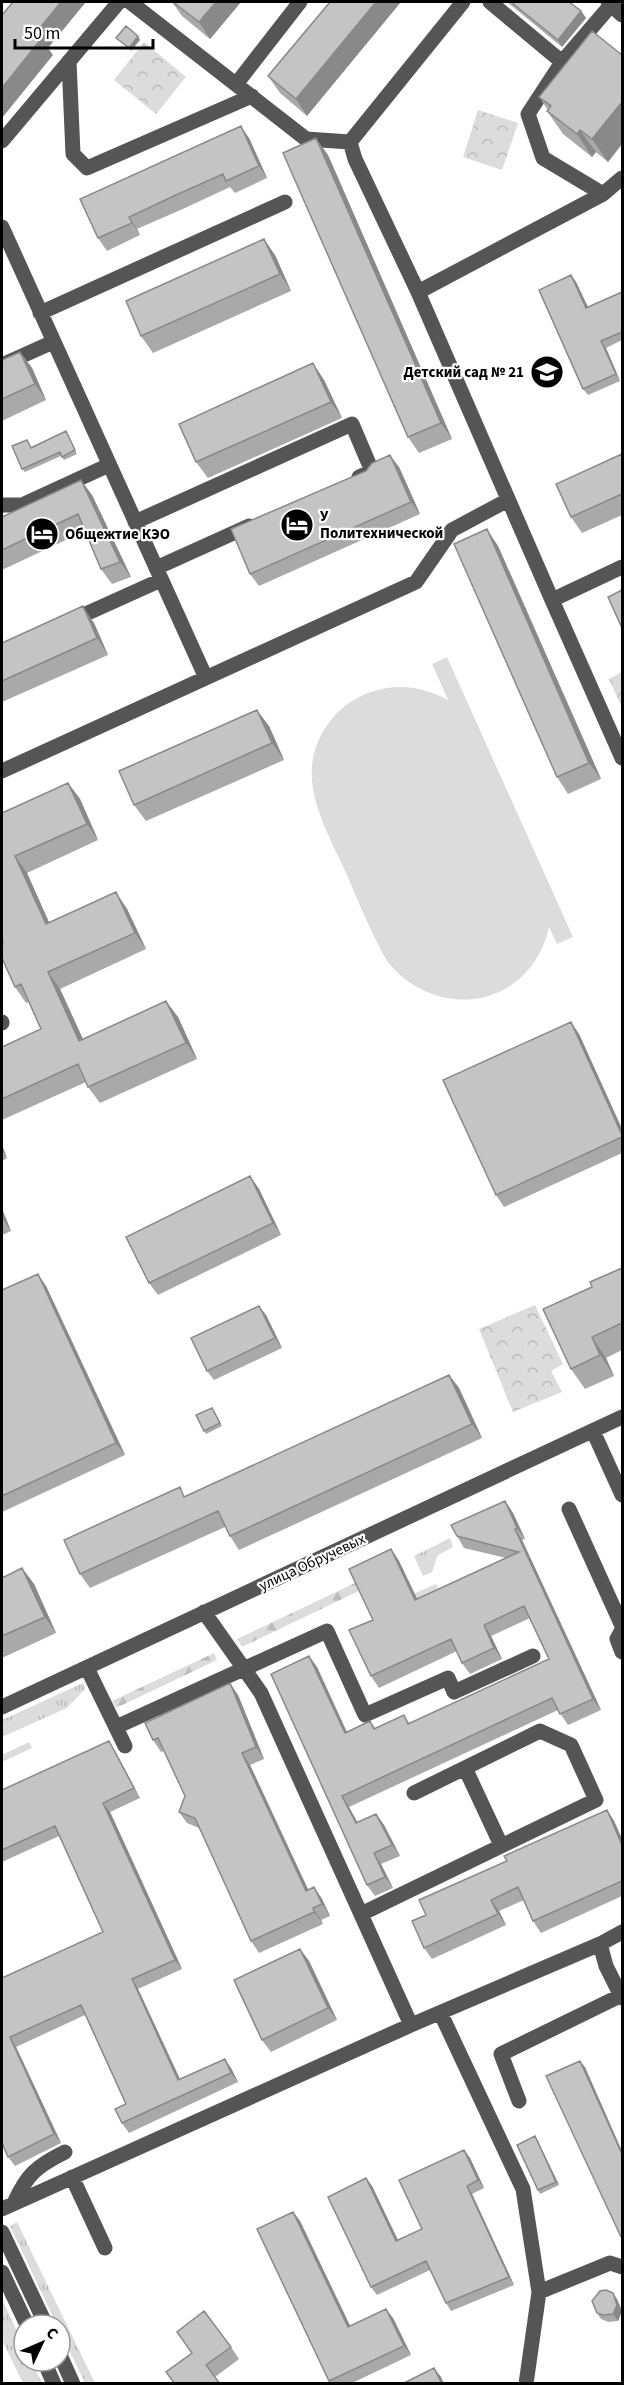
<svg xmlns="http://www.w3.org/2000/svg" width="624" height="2385" font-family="'Source Sans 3',sans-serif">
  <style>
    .grass { fill: url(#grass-tufts) }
    .forest { fill: url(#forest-firs) }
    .park { fill: url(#park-crowns) }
    .pitch { fill: #dcdcdc }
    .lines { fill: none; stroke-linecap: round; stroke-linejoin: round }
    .minor { stroke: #555; stroke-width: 15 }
    .wall { fill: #a9a9a9 }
    .shaded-wall { fill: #898989 }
    .building { fill: #c4c4c4; stroke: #898989; stroke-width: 1.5 }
    .labels { text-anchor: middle; stroke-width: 4.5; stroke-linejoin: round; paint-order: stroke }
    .poi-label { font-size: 15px; font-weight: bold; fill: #000; stroke: #fff; text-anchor: start }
    .street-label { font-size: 15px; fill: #000; stroke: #fff }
  </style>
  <defs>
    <pattern id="grass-tufts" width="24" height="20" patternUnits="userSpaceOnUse" patternTransform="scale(1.5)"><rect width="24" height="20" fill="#dcdcdc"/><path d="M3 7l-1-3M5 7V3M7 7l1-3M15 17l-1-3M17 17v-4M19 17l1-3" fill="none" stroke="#bbb"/></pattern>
    <pattern id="forest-firs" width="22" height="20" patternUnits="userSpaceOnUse" patternTransform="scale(1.5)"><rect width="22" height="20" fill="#dcdcdc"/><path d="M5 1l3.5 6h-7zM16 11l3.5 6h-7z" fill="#bbb"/></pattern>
    <pattern id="park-crowns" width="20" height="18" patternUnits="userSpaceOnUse" patternTransform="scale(1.5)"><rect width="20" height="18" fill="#dcdcdc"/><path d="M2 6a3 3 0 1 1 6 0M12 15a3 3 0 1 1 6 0" fill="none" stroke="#bbb"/></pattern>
  </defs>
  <rect width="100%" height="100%" fill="#fff"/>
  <path class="grass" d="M450 1538 453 1547 438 1555 432 1572 423 1576 414 1556Z
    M83 1683 85 1689 67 1708 2 1737V1720Z
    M17 2222 95 2383H85L60 2331V2325H57L10 2226Z
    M2 2299 24 2346V2361H31L42 2383H23L2 2340Z"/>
  <path class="forest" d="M355 1583 359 1591 242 1647 237 1639Z
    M436 1584 443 1599 385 1606Z
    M214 1653 217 1660 116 1708 112 1701Z
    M29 1742 32 1748 2 1762V1755Z"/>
  <path class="park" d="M144 42 186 77 156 114 114 80Z
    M478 110 518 123 502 170 463 157Z
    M622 672V708L609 679Z
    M535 1305 563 1364 551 1371 562 1392 513 1412 479 1329Z"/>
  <path class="pitch" d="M447 657 573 937 557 944 549 927C531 1008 437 1024 387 961 371 933 359 903 346 873 326 828 294 779 324 730 332 717 342 706 356 699 386 682 418 684 448 700L432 664Z"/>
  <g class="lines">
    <path class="minor" d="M130 2 306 139 350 142 355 159 418 292 552 600
      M490 2 562 62
      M608 2 622 15
      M69 61 73 154 87 168 252 96
      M237 83 300 2
      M2 141 119 2
      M350 142 463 2
      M603 194 543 158 528 114 562 62 611 5
      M2 227 206 678
      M418 292 603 194 622 178
      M40 313 285 202
      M2 365 53 342
      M2 505H22L109 465
      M135 522 352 424 372 471 359 477
      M622 567 552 600 622 758
      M156 568 249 526
      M70 621 161 580
      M2 771 416 582 452 530 508 500
      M2 1022V1023
      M593 1431 622 1495
      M569 1509 622 1626
      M204 1612 261 1693 411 2025
      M622 1630 617 1639 622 1652
      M87 1668 125 1746
      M2 1707 622 1417
      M116 1727 327 1631 365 1715 448 1678 454 1692 533 1656
      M465 1768 501 1845
      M361 1914 596 1800 571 1745 540 1731 414 1793
      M600 1944 606 1966 622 1998
      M441 2014 523 2189 539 2292 526 2384
      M519 2101 501 2054 622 1995
      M72 2177 105 2248
      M14 2203C27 2174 37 2166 65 2152
      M2 2209 411 2025 600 1944 622 1932
      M2 2232 46 2325
      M2 2272 27 2325
      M539 2292 610 2263 622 2267
      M60 2355 73 2384
      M44 2361 54 2384"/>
  </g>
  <path class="wall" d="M172 2H241L210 39 182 16Z
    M330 2 307 116 280 93 268 76Z
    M507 2H569L581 11 586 18 562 47Z
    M622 55V144L608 162 596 152 592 157 563 134 547 111 548 110 539 97Z
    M249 138 267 178 235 193 230 187 185 208 137 229 140 235 107 251 98 238 80 199Z
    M328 155 452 439 419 453 408 437Z
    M275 255 291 291 153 353 141 336Z
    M571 275 576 282 588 307 622 292V340L606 348 620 381 588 395 583 389Z
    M20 352 32 368 46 400 2 421V360Z
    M324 380 342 418 208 478 196 462Z
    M66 431 77 454 64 460 61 456 25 472 22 469 29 443 31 447Z
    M622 454V515L582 533 571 517Z
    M399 467 420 514 259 586 250 574Z
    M92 495 131 577 112 584 101 569 85 531 2 570V517Z
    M498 546 601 779 568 794 557 777Z
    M94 623 108 655 2 702V643Z
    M269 726 284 760 146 821 134 805Z
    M68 783 80 799 98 840 27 873 49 923 127 909 146 949 60 989 83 1039 178 1017 197 1059 100 1103 88 1087 86 1082 2 1120V1047L41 1029 29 1002 26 1003 15 987 3 944 2 813Z
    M579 1034 622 1129V1153L504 1207 496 1195Z
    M2 1145 7 1158 2 1161Z
    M250 1176 259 1189 281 1235 158 1295 149 1283Z
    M2 1209 11 1231 2 1235Z
    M622 1268V1350L606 1358 614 1376 585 1389 571 1369 592 1287Z
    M46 1286 125 1455 2 1512V1290Z
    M266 1315 282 1348 214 1380 207 1371Z
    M449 1375 459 1388 482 1438 239 1550 230 1536 225 1527 90 1588 80 1574 186 1496Z
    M214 1411 222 1426 206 1434 204 1431Z
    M505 1501 513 1513 525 1539 522 1540 601 1710 568 1725 558 1710 349 1807 358 1823 376 1814 384 1825 400 1856 381 1864 393 1888 375 1896 367 1885 271 1674 309 1656 317 1667 347 1732 370 1721 376 1729 404 1715 410 1724 549 1659 530 1618 491 1636 502 1659 470 1674 462 1663 457 1651 379 1688 371 1676 373 1620 391 1549 399 1561 417 1599 506 1558 464 1548 457 1536Z
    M22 1568 34 1584 56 1633 2 1658V1578Z
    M238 1695 264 1759 250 1765 308 1890 314 1887 322 1899 330 1916 321 1920 323 1924 259 1953 251 1941 199 1828 187 1823 179 1812 185 1796 164 1751 161 1752 153 1740Z
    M115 1751 140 1798 110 1812 182 1969 138 1989 180 2079 231 2068 238 2082 129 2133 122 2123 126 2104 85 2015 16 2047 61 2143 15 2166 8 2157 2 1978 103 1932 59 1836 2 1862V1790Z
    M607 1810 614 1821 622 1839V1896L541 1933 533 1921 524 1900 499 1911 506 1925 432 1959 424 1948 426 1915 507 1861Z
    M300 1949 309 1961 337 2020 271 2052 262 2040Z
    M535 2136 559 2185 540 2194 538 2190Z
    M464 2150 470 2158 484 2188 472 2194 514 2285 451 2311 446 2303 430 2270 377 2295 371 2287 366 2178 372 2186 398 2240 422 2229Z
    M293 2212 300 2221 350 2326 393 2318 411 2355 350 2384H331L329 2381Z
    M617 2299 622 2311 618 2321 608 2322 601 2319 597 2313Z
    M231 2347 239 2359 215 2377 174 2384Z"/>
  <path class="shaded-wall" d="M61 2H86L48 48 53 55 2 118V88L35 34Z
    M216 2H241L210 39 199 22Z
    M376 2H401L307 116 296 99Z
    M581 11 586 18 562 47 558 40Z
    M138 36 140 40 131 51 129 48Z
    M622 102V144L608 162 592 139Z
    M241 126 249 138 267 178 259 166Z
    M580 130 596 152 592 157 577 134Z
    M316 138 328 155 452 439 441 423Z
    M129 217 137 229 140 235 132 223Z
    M264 239 275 255 291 291 280 274Z
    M571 275 576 282 591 314 586 308Z
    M601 341 606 348 620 381 616 374Z
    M20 352 32 368 46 400 35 384Z
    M313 363 324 380 342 418 331 402Z
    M390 455 399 467 420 514 411 502Z
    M81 480 92 495 131 577 120 562Z
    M487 529 498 546 601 779 589 763Z
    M83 606 94 623 108 655 97 638Z
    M257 710 269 726 284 760 272 743Z
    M68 783 80 799 98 840 87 824Z
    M15 856 27 873 57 940 46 924Z
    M116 892 127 909 146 949 135 933Z
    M48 972 60 989 91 1057 79 1041Z
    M166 1001 178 1017 197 1059 186 1043Z
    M571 1022 579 1034 622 1129V1135Z
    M2 1145 7 1158 2 1150Z
    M250 1176 259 1189 281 1235 273 1223Z
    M2 1209 11 1231 2 1217Z
    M38 1274 46 1286 125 1455 116 1443Z
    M259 1306 266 1315 282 1348 275 1338Z
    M592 1337 606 1358 614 1376 600 1355Z
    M449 1375 459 1388 482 1438 472 1424Z
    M505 1501 513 1513 525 1539 517 1528Z
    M515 1529 522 1540 601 1710 593 1699Z
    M391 1549 399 1561 423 1611 415 1600Z
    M22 1568 34 1584 56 1633 45 1617Z
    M484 1625 491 1636 502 1659 494 1648Z
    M309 1656 317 1667 352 1744 345 1733Z
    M230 1683 238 1695 264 1759 256 1747Z
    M109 1741 115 1751 140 1798 134 1788Z
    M242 1753 250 1765 314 1902 306 1891Z
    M342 1796 349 1807 364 1835 356 1823Z
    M103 1803 110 1812 182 1969 175 1960Z
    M607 1810 614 1821 622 1839V1845Z
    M376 1814 384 1825 400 1856 392 1845Z
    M374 1853 381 1864 393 1888 385 1877Z
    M314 1887 322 1899 330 1916 322 1904Z
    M491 1900 499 1911 506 1925 498 1914Z
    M313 1908 321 1920 323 1924 314 1912Z
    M300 1949 309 1961 337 2020 328 2008Z
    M132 1979 138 1989 185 2090 178 2080Z
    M10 2037 16 2047 61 2143 54 2134Z
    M225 2059 231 2068 238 2082 231 2073Z
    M580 2061 585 2067 622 2151V2154Z
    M535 2136 537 2139 559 2185 556 2182Z
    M464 2150 470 2158 484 2188 478 2180Z
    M366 2178 372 2186 402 2249 396 2241Z
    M467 2186 472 2194 514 2285 509 2277Z
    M293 2212 300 2221 355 2336 348 2327Z
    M613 2293 617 2299 622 2311 618 2321 613 2314Z
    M386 2309 393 2318 411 2355 404 2346Z
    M434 2368 441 2377 444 2384H442Z"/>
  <path class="building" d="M13 2H61L35 34 41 39 2 88V15Z
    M173 2H216L199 22Z
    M330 2H376L296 99 268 76Z
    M511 2H569L581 11 558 40Z
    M126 26 138 36 129 48 116 38Z
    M592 31 622 55V102L592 139 580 130 577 134 547 111 551 106 539 97Z
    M241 126 259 166 226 181 223 174 176 195 129 217 132 223 98 238 80 199Z
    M316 138 441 423 408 437 283 153Z
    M264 239 280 274 141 336 126 301Z
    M571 275 586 308 622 292V332L601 341 616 374 583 389 539 290Z
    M20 352 35 384 2 399V360Z
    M313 363 331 402 196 462 179 424Z
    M66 431 75 450 62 457 60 452 22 469 12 446 27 440 31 448Z
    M622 454V494L571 517 556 484Z
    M390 455 411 502 250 574 231 529 366 471 372 463Z
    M81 480 120 562 101 569 78 514 2 550V517Z
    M487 529 589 763 557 777 454 544Z
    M622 590V628L608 597Z
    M83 606 97 638 2 681V643Z
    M257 710 272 743 134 805 119 771Z
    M68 783 87 824 15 856 46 924 116 892 135 933 48 972 79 1041 166 1001 186 1043 88 1087 78 1064 2 1099V1047L41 1029 21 984 15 987 2 958V945L3 944 2 940V813Z
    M571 1022 622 1135V1137L496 1195 443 1080Z
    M250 1176 273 1223 149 1283 126 1237Z
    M622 1268V1323L592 1337 600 1355 571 1369 543 1309 592 1287 590 1282Z
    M38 1274 116 1443 2 1496V1290Z
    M259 1306 275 1338 207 1371 191 1338Z
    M449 1375 472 1424 230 1536 218 1511 80 1574 64 1540 180 1487 184 1497Z
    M212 1408 220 1423 204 1431 196 1415Z
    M505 1501 517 1528 515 1529 593 1699 560 1714 552 1698 342 1796 356 1823 376 1814 392 1845 374 1853 385 1877 367 1885 271 1674 309 1656 345 1733 370 1721 374 1729 404 1715 408 1724 549 1659 524 1606 484 1625 494 1648 462 1663 451 1639 371 1676 349 1630 373 1620 349 1569 391 1549 415 1600 519 1552 457 1536 451 1525Z
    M22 1568 45 1617 2 1636V1578Z
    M230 1683 256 1747 242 1753 306 1891 314 1887 322 1904 313 1908 314 1912 251 1941 195 1818 179 1812 185 1796 158 1738 153 1740 145 1723Z
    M109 1741 134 1788 103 1803 175 1960 132 1979 178 2080 225 2059 231 2073 122 2123 115 2109 126 2104 81 2005 10 2037 54 2134 8 2157 2 2143V1978L103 1932 55 1826 2 1850V1790Z
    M607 1810 622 1845V1881L533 1921 518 1887 491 1900 498 1914 424 1948 412 1921 426 1915 419 1900 507 1861 504 1856Z
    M300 1949 328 2008 262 2040 234 1980Z
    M580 2061 622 2154V2239L546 2076Z
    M535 2136 556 2182 538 2190 517 2145Z
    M464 2150 478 2180 467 2186 509 2277 446 2303 426 2261 371 2287 328 2197 366 2178 396 2241 422 2229 399 2180Z
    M293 2212 348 2327 386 2309 404 2346 329 2381 257 2229Z
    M606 2290 613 2293 617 2305 613 2314 603 2315 597 2313 592 2301 600 2291Z
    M204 2311 231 2347 206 2365 220 2384H175L166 2372 192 2353 177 2332Z
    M434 2368 442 2384H402Z"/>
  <defs>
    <symbol id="school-disc" viewBox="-11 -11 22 22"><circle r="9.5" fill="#000" stroke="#fff"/><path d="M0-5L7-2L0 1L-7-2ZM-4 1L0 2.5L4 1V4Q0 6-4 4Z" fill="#fff"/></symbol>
    <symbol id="hotel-disc" viewBox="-11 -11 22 22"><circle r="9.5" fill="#000" stroke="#fff"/><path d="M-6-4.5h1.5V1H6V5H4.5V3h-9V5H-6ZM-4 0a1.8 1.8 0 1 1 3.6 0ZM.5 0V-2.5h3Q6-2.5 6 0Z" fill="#fff"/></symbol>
  </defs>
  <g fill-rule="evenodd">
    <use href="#school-disc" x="528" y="353" width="38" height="38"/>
    <use href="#hotel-disc" x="278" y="506" width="38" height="38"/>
    <use href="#hotel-disc" x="23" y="515" width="38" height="38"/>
  </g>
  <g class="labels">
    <g class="poi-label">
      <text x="524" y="377" text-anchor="end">Детский сад № 21</text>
      <text x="320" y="521">У<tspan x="320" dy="17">Политехнической</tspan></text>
      <text x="65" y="539">Общежтие КЭО</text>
    </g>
    <g class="street-label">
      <text transform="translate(312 1562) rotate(-25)" y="5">улица Обручевых</text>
    </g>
  </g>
  <rect width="624" height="2385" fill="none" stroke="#000000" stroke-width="6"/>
  <g transform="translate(42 2343) rotate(46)"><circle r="28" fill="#ffffff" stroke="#999999" stroke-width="1.5"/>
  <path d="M0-4.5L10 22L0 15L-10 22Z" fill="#000000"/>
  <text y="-9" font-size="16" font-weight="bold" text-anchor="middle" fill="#000000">С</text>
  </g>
  <path d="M15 39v9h138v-9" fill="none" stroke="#000000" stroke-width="3"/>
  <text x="24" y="39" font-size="18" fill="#000000" stroke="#ffffff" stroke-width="4.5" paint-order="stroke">50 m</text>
</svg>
